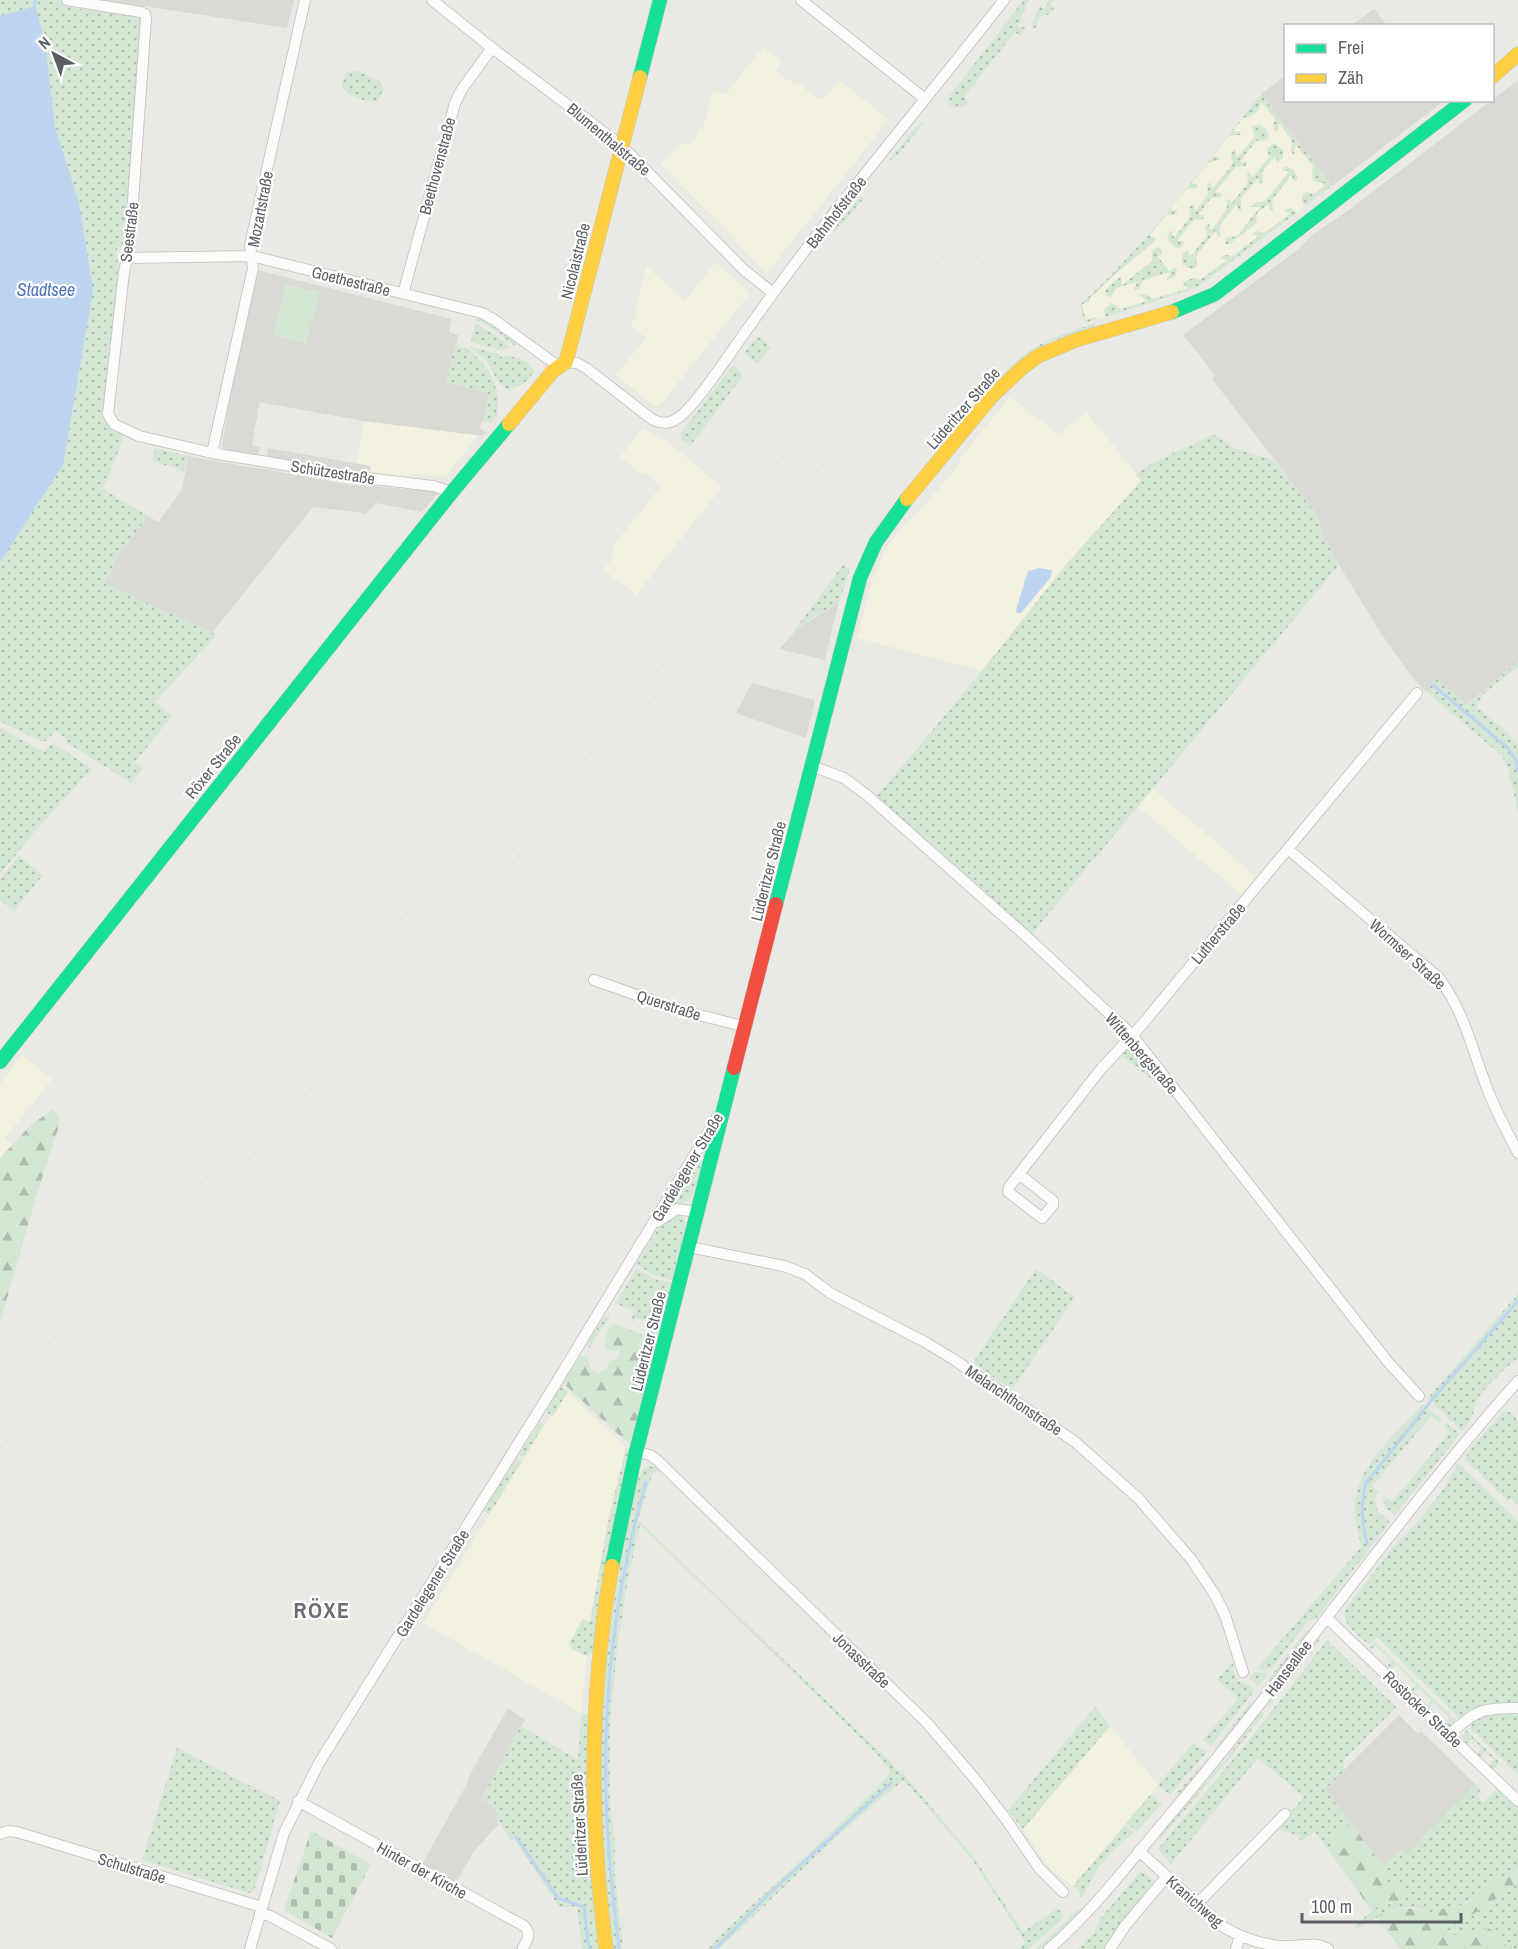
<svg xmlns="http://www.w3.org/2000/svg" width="1518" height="1949" font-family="'Archivo Narrow',sans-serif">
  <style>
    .commercial { fill: #f3f1e0 }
    .industrial { fill: #d9d9d6 }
    .education { fill: #dadad4 }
    .green { fill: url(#green-dots) }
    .forest { fill: url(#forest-firs) }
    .cemetery { fill: url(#cemetery-stones) }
    .pitch { fill: #d4e6d4 }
    .water { fill: #bdd5f1 }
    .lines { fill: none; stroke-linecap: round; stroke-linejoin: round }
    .stream { stroke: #bdd5f1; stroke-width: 3 }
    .street-casing { stroke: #c7c8c7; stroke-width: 12 }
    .fast-casing { stroke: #c6c7c5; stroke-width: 15 }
    .slow-casing { stroke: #c6c7c5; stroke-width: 15 }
    .jam-casing { stroke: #c6c7c5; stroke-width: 15 }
    .street { stroke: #fcfcfb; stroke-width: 10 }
    .fast { stroke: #16e098; stroke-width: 14 }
    .slow { stroke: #ffcf43; stroke-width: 14 }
    .jam { stroke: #f24e42; stroke-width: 14 }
    .rail { stroke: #e2e2e2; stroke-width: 3; stroke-dasharray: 1.5 8; stroke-linecap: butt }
    .labels { text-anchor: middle; stroke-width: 4.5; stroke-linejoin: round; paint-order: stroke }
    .street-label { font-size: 16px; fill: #5b5e62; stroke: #fff }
    .water-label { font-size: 18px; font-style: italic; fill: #5075b6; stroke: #fff }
    .district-label { font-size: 22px; font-weight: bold; letter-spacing: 1.5px; fill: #6d6f74; stroke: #fff }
  </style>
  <defs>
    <pattern id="green-dots" width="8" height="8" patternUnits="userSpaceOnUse" patternTransform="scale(1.5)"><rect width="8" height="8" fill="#d4e6d4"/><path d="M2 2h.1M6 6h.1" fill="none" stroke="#afbeaf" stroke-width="1.8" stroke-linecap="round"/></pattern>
    <pattern id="forest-firs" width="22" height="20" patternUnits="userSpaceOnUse" patternTransform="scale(1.5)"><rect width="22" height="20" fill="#d4e6d4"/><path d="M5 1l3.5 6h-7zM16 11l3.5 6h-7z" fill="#afbeaf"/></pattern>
    <pattern id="cemetery-stones" width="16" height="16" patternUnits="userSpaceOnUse" patternTransform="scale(1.5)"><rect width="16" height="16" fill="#d4e6d4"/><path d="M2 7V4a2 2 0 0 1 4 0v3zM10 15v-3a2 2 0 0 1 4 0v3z" fill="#afbeaf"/></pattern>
  </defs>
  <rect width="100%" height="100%" fill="#eaeae5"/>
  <path class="commercial" d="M763 47 782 61 775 70 787 80 799 84 817 98 824 99 839 81 889 119 767 273 661 164 683 142 687 146 695 139 698 128 703 129 713 91 726 94Z
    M1261 94 1332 186 1199 286 1185 292 1085 323 1080 305 1117 269 1158 223Z
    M716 262 750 293 661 404 654 406 616 375 646 338 630 324 637 316 635 315 646 266 685 301Z
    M1010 397 1058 434 1087 413 1141 480 1064 567 982 671 857 638 873 578 884 552 906 522 917 514 956 469 962 456Z
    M364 421 478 435 445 477 415 474 414 479 370 473 371 466 357 464Z
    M643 428 668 442 722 487 636 595 604 570 612 558 614 545 661 486 644 472 642 474 620 457Z
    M1153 789 1256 876 1241 894 1138 807Z
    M22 1055 52 1079 5 1138 13 1145 0 1158V1084Z
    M568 1392 626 1448 609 1517 590 1623 581 1713 423 1623 544 1425 551 1415 553 1416Z
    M1110 1726 1158 1785 1073 1886 1051 1869 1023 1829Z"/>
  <path class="industrial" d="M1374 9 1387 25H1352Z
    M1285 76 1286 100 1444 101 1332 186 1261 94Z
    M1518 80V662L1466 705 1436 678 1427 692 1412 677 1380 632 1339 565 1323 535 1318 516 1212 379 1215 375 1183 335 1300 248 1312 235 1349 210Z
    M230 397 260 401 252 445 260 447 258 457 226 450 222 446Z
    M268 448 371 466 369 476 266 458Z
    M188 456 347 484 439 492 422 512 376 503 365 515 362 513 313 507 212 633 104 584 119 555 148 516 158 522 182 490Z
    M839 602 825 660 779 649 799 628Z
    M752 683 815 700 806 738 736 713Z
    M508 1708 525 1720 481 1799 490 1803 499 1815 497 1818 499 1824 474 1851 456 1883 422 1864 468 1782 469 1776Z"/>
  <path class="education" d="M104 0H294L287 28Z
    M257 270 452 319 449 332 458 335 456 346 468 349 476 356 492 378 496 389 498 400 497 414 491 422 482 421 480 428 486 432 483 436 364 421 230 397Z
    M1399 1715 1418 1734 1421 1731 1475 1784 1408 1853 1400 1850 1384 1867 1325 1789Z"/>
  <path class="green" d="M0 0H60L63 6 142 18 126 246 117 247 118 284 103 416C106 429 117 428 124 437L103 489 148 516 119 555 104 583 217 635 155 702 172 716 135 762 143 768 131 783 66 742 67 739 55 731 46 741H40L0 721Z
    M1024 0H1029V2L1026 3 1025 12 1022 13 1021 23 1018 24 1019 28 1026 26 1021 36 1015 32 964 97 969 102C964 108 957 109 950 106L947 99Z
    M1049 0H1054L1050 4 1054 8 1048 15H1043L1037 21V26L1033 29 1032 25 1040 5 1044 10Z
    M355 70 380 81 384 89 377 101C365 102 348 97 341 86L347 72Z
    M1261 94 1332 186 1305 206C1301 200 1300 197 1306 192L1314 194 1323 187 1324 183 1314 181 1312 178 1313 166 1296 145 1294 155 1291 151 1292 140 1279 123 1277 133 1273 129 1275 118 1261 102C1259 113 1255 116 1243 118L1233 131H1239L1241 132 1240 135 1229 136 1212 157H1219L1220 159 1208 163 1191 184H1197V188L1187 189 1170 210H1177L1176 214 1166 215 1149 236 1156 238 1153 243 1119 271 1090 298V302L1082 304 1086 320 1095 317 1096 319 1085 323 1080 305C1148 243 1203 167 1261 94Z
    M926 120 898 155 889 161 916 127Z
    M1258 124C1264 125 1270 131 1268 138L1266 140 1256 141 1240 162H1247V164L1245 166 1236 167 1215 192 1222 193 1221 197 1211 198 1198 215H1204L1203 219 1194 220 1177 241H1183L1184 244 1179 248 1174 247 1167 238 1170 231H1172L1174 238 1190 217 1189 207 1193 204 1195 212 1208 195 1207 185 1211 182 1212 189 1233 164 1231 154 1235 149 1237 158 1254 137 1252 127Z
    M1274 143 1283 150V158L1277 163 1275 156 1262 172 1263 183 1259 184 1258 178 1241 199V211H1239L1237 204 1220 225V237H1218L1216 230 1196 256 1197 266C1191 272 1186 267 1182 262L1183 253 1188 250 1190 257 1207 236 1205 226 1209 224 1211 231 1227 209 1226 200 1230 199 1231 204 1248 183 1247 174 1250 172 1252 178 1269 157 1267 148Z
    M1286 166 1294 170 1298 180 1293 181 1292 175 1272 200 1273 211 1269 210V204L1257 213 1256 224 1229 244H1225L1226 238 1237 236 1260 207H1251L1255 203 1265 201 1289 171 1281 170Z
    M861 196 864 198 832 236 835 227Z
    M1291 207 1296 213 1199 286 1185 292 1105 317 1104 309 1112 303 1121 309 1147 301 1139 295 1144 294 1153 299 1189 288 1182 283 1193 278 1200 280 1227 260 1220 258 1225 255 1232 256 1259 236 1252 234 1257 231 1264 233 1291 213 1284 211Z
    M1158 247 1163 252 1158 257 1169 271 1175 267 1177 271 1176 276 1167 280 1170 272 1143 280 1139 289 1134 290 1137 282 1116 288 1111 297 1105 295 1106 289 1121 276 1122 285 1152 261V251Z
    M477 318 491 323 519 341 515 346 487 325 476 320Z
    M475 323 501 339 511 348 500 350 471 342Z
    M1096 323 1093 329 1050 341 1038 348 997 382C1025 345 1054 337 1096 323Z
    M758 336 771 347 757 364 744 353Z
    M455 346C486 352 509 396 491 422L483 420 489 394 446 382Z
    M470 347 499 354V356L504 358 505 355C517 358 529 359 534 371 528 382 519 388 507 389L499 383 486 360Z
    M733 365 742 373V377L690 446 682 440 681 433Z
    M1213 434 1236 449 1274 460 1318 516 1323 535 1339 565 1031 935 877 796 982 671 1064 567 1141 481 1136 474C1159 457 1188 448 1213 434Z
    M155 448 188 456 185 471 152 461Z
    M843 565 850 569 839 602 812 618 790 636Z
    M1518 662V667L1482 695 1477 707 1509 734 1518 745V812L1508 768 1502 756 1427 692 1436 678 1467 705Z
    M0 728 44 752 50 745 55 744 92 769 37 829 0 874Z
    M19 856 43 875 14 911 0 900V879Z
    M1129 1048 1139 1051 1144 1058 1143 1062 1157 1081 1162 1082 1172 1094 1171 1098 1164 1089 1120 1054Z
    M699 1154 704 1157C698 1180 698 1204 670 1208L668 1206Z
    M677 1215 684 1217 686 1223 672 1280 652 1274 636 1264 658 1229Z
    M636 1269 655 1279 671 1283 662 1325 635 1318 634 1322 631 1321 635 1310 616 1304Z
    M1036 1269 1075 1297 1012 1390 973 1363Z
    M1518 1294V1358C1507 1366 1482 1389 1477 1401 1471 1417 1475 1416 1462 1431L1428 1398Z
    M604 1317H609L589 1349 587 1345Z
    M561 1386 568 1392 553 1416 546 1412Z
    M1423 1404 1442 1420 1440 1423 1431 1416 1372 1486 1379 1492 1375 1498 1377 1511 1390 1522 1315 1620H1309L1271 1669 1256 1670 1361 1547C1359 1535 1355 1523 1355 1511 1352 1469 1397 1433 1423 1404Z
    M1504 1411 1512 1413 1518 1421V1505L1511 1498 1508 1501 1465 1459 1470 1449Z
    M540 1422 544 1425 524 1457 520 1454Z
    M1446 1423 1460 1434 1395 1515 1385 1507 1383 1500 1386 1497 1392 1502 1450 1432 1444 1426Z
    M626 1448 630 1451 593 1652 587 1656 572 1649 569 1643 583 1619 590 1622 609 1517Z
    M517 1458 522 1461 489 1515 484 1510Z
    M1458 1463 1518 1521V1704L1461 1719 1377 1637 1369 1645C1359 1635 1338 1623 1347 1607L1395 1545 1417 1523 1446 1486Z
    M648 1466 659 1468 657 1472H653L638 1520 905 1776 972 1855 1023 1932 1058 1908 1064 1917 1029 1949H1017L1024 1944V1940L972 1859 904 1780C838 1831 780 1892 719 1949H707C765 1890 830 1837 887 1777L890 1770 870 1747 640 1525 628 1579 617 1648 610 1728V1803L615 1844V1874L623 1949H613C607 1901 601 1853 600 1804 598 1711 609 1620 627 1529 630 1515 635 1471 648 1466Z
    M1307 1630H1311L1265 1690 1261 1689Z
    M1320 1637V1640L1269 1707 1268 1704Z
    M1327 1640 1396 1707 1344 1760V1771L1325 1789 1351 1824C1335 1827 1334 1840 1331 1854L1315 1832 1299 1842 1300 1836 1276 1829 1304 1797 1258 1758 1171 1864 1158 1849 1246 1744Z
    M1375 1642 1458 1723C1452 1726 1450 1728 1445 1723L1449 1717 1434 1703 1429 1707 1427 1705 1431 1700 1419 1688 1414 1693 1411 1690 1416 1685 1396 1665 1391 1670 1387 1667 1392 1661 1376 1646 1370 1651 1369 1649Z
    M1231 1663H1233C1234 1674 1235 1684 1248 1684L1254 1691 1211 1746 1203 1740 1237 1700 1235 1695 1217 1680Z
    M1255 1672 1269 1673 1258 1687 1249 1678Z
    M1251 1702 1253 1705 1218 1750 1214 1749Z
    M1095 1707 1110 1726 1023 1829 1008 1810Z
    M1261 1712 1265 1713 1229 1759 1156 1844 1163 1831 1228 1756Z
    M1518 1712V1775L1470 1728 1473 1720 1492 1714Z
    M581 1713 588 1715 599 1949H582L577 1907H561L558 1905 514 1839 511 1841 497 1818 499 1815 490 1803 481 1799 521 1726 578 1760Z
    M1466 1730 1500 1763 1493 1770 1489 1766 1494 1760 1485 1752 1480 1757 1477 1754 1481 1748 1471 1739 1466 1744 1462 1737Z
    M1193 1743 1207 1752 1170 1795 1158 1785Z
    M177 1748 280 1801 254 1891 249 1893 142 1860Z
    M1209 1756 1208 1763 1181 1794 1175 1795Z
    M1475 1784 1481 1789 1477 1797 1483 1802 1498 1788 1518 1807V1868L1458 1907 1442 1909 1430 1914C1424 1911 1416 1906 1408 1907 1391 1908 1370 1921 1356 1930L1355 1925 1380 1905 1388 1906 1389 1883 1386 1881 1384 1867 1400 1850 1408 1852Z
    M1151 1794 1162 1804 1137 1831 1126 1823Z
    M1125 1825 1135 1832 1116 1848 1098 1868 1081 1899 1078 1889 1073 1886Z
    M1141 1871 1154 1880 1155 1883 1105 1949H1078L1094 1933 1100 1919Z
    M1518 1883V1949H1505V1937L1449 1936 1438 1933 1440 1925C1451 1919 1464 1919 1475 1913 1490 1905 1504 1893 1518 1883Z
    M1078 1909 1079 1912 1041 1949H1036Z"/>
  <path class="forest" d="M53 1109 59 1115V1126L37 1194 0 1323V1158L31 1125Z
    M613 1324 648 1336 652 1327 661 1329 632 1447 563 1383 580 1356H587L591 1369 599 1373 607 1368 609 1361 616 1360 620 1355V1351L605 1349 606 1333Z
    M1351 1824 1384 1867 1386 1881 1389 1883 1395 1881 1406 1893C1398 1907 1383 1902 1373 1912L1331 1854C1333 1840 1336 1827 1351 1824Z
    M1517 1868 1518 1883C1503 1893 1489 1906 1473 1914 1462 1919 1451 1920 1440 1925L1438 1933 1449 1936 1488 1928 1505 1937V1949H1401L1376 1916C1399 1910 1408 1904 1430 1914L1442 1909 1458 1907 1470 1901 1481 1890Z"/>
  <path class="cemetery" d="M311 1831 371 1864 332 1938 284 1910Z"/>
  <path class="pitch" d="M286 284 320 292 306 344 273 336Z"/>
  <path class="water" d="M36 6 46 51 55 127 79 203 93 290 63 465 0 562V16Z
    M1039 568 1052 570 1051 577 1021 613H1017L1016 610 1028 571Z"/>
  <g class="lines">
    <path class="stream" d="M34 8 35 0
      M1433 685 1508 748 1516 761 1518 771
      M1367 1544C1362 1522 1360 1504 1366 1483L1435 1396 1518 1301
      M516 1837 558 1898 584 1907 589 1949
      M619 1949C613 1897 607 1846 606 1794 603 1689 617 1583 646 1482
      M715 1949 772 1891 891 1783"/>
    <defs>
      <path id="street" d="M67 0 141 12 145 14 146 18 130 243 124 272 108 414 114 424 139 436 212 453 358 477 433 486 452 492
        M432 0 492 48 622 146 744 270 773 293
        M801 0 925 99
        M125 258 252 256 482 313 493 319 558 366
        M403 294 455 103 462 89 492 48
        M566 362 577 363 586 368 653 420C660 423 668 424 675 420 694 410 736 344 751 324 830 212 920 108 1004 0
        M212 453 253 268 250 245 305 0
        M812 766 844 778 868 796 1027 937 1132 1035 1388 1362 1419 1396
        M1288 849 1439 978C1466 1013 1474 1058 1491 1098 1499 1117 1509 1135 1518 1153
        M594 980 676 1009 746 1027
        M1019 1174 1101 1069 1140 1027 1417 693
        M1019 1174 1053 1201V1205L1042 1218 1008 1192 1009 1187Z
        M657 1222 677 1209 697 1212
        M689 1247 784 1266 805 1274 830 1293 925 1342 953 1359 1074 1441 1138 1498 1191 1559 1215 1595 1225 1615 1243 1672
        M637 1452 650 1455 657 1460 927 1723 975 1779 1005 1818 1039 1868 1063 1892
        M1327 1618 1518 1801
        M1450 1734C1476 1710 1482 1708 1518 1708
        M298 1801 524 1926C532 1934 527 1940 523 1948
        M0 1834 8 1831 17 1832 262 1907
        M1139 1851 1219 1924C1237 1936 1259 1944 1281 1946 1297 1948 1314 1940 1328 1949
        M1197 1904 1285 1814
        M260 1913 270 1916 331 1949
        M250 1949 284 1833 319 1763 553 1388 718 1116
        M1049 1949C1094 1910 1130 1862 1168 1817 1289 1675 1394 1520 1518 1381
        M1110 1949 1125 1926 1167 1876
        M1236 1949 1240 1936"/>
      <path id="fast" d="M640 77 660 0
        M1172 312 1215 294 1465 100
        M776 904 860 578 876 542 907 499
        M0 1062 452 492 509 424
        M612 1566 635 1456 734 1068"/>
      <path id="slow" d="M1492 77 1518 54
        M509 424 553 371 566 362 640 77
        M907 499 992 396 1022 368 1038 356 1076 340 1172 312
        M606 1949C589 1821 589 1694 612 1566"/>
      <path id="jam" d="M734 1068 776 904"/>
    </defs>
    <use href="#street" class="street-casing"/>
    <use href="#fast" class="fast-casing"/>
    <use href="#slow" class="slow-casing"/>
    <use href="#jam" class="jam-casing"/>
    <use href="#street" class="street"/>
    <use href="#fast" class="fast"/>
    <use href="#slow" class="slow"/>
    <use href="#jam" class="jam"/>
    <path class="rail" d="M1164 15 1179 0
      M1041 123 1097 56 1150 0
      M977 259 1063 150 1105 105 1209 0
      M633 687 688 619
      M500 878 791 538 944 347 1022 232
      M442 922 473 885
      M0 1403 469 837
      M0 1425 347 1007 666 602 1029 149 1093 77 1167 0
      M0 1448 465 910 555 795 651 680 980 267 1098 143 1243 0"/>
  </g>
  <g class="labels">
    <g class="street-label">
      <text transform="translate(609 139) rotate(40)" y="6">Blumenthalstraße</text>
      <text transform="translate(437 166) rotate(-75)" y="6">Beethovenstraße</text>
      <text transform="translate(260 209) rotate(-79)" y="6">Mozartstraße</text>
      <text transform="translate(836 212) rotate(-52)" y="6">Bahnhofstraße</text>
      <text transform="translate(129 232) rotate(-83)" y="6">Seestraße</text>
      <text transform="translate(575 261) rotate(-76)" y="6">Nicolaistraße</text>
      <text transform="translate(351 281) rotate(14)" y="6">Goethestraße</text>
      <text transform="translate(963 408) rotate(-49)" y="6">Lüderitzer Straße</text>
      <text transform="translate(333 472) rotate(9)" y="6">Schützestraße</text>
      <text transform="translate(213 766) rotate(-51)" y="6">Röxer Straße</text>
      <text transform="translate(768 871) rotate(-76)" y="6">Lüderitzer Straße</text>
      <text transform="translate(1218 933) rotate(-50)" y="6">Lutherstraße</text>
      <text transform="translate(1408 954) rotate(42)" y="6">Wormser Straße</text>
      <text transform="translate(669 1005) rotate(18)" y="6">Querstraße</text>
      <text transform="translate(1142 1053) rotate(49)" y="6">Wittenbergstraße</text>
      <text transform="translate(687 1167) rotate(-59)" y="6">Gardelegener Straße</text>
      <text transform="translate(648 1341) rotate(-76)" y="6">Lüderitzer Straße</text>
      <text transform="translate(1014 1400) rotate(34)" y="6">Melanchthonstraße</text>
      <text transform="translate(432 1583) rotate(-58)" y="6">Gardelegener Straße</text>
      <text transform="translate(862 1660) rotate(44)" y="6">Jonasstraße</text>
      <text transform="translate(1288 1668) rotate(-53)" y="6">Hanseallee</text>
      <text transform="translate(1423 1709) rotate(44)" y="6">Rostocker Straße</text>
      <text transform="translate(579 1825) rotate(-93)" y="6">Lüderitzer Straße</text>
      <text transform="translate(132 1868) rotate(17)" y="6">Schulstraße</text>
      <text transform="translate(422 1870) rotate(29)" y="6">Hinter der Kirche</text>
      <text transform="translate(1195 1901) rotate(41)" y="6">Kranichweg</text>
    </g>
    <g class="water-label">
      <text x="46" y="296">Stadtsee</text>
    </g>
    <g class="district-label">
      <text x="322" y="1618">RÖXE</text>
    </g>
  </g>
  <rect x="1284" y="24" width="210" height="78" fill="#ffffff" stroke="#bdbfc0" stroke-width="1.5"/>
  <rect x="1296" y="44" width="30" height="9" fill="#16e098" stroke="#bdbfc0" stroke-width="1.5"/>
  <text x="1338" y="54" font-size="18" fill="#5b5e62">Frei</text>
  <rect x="1296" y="74" width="30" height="9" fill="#ffcf43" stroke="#bdbfc0" stroke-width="1.5"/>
  <text x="1338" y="84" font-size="18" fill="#5b5e62">Zäh</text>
  <g transform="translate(54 54) rotate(319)" stroke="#ffffff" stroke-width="4.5" paint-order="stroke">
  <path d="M0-4.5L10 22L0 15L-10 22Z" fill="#5b5e62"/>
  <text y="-9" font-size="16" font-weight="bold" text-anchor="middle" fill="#5b5e62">N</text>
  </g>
  <path d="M1302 1913v9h159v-9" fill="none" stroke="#5b5e62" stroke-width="3"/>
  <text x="1311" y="1913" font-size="18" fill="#5b5e62" stroke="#ffffff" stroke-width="4.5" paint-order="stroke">100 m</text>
</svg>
